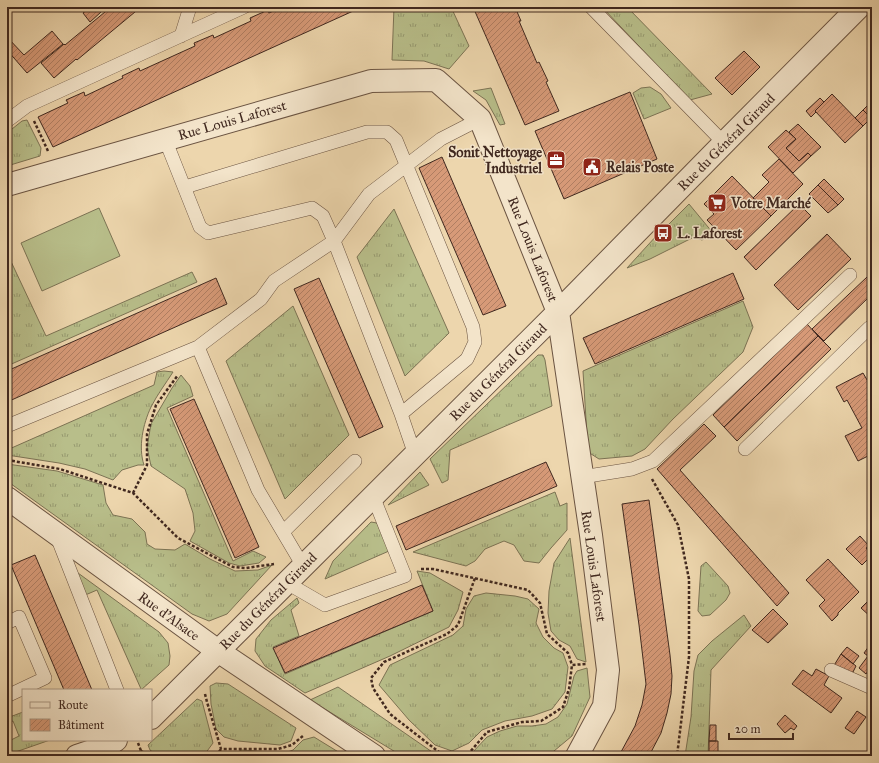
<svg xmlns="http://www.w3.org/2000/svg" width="879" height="763" font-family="'IM FELL Great Primer',serif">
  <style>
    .grass { fill: url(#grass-tufts); stroke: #7c7354 }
    .garden { fill: #b8be8a; stroke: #7c7354 }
    .building { fill: url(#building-hatch); stroke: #40281f }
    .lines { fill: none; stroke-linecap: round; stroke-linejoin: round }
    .service-casing { stroke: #6b5442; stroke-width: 14 }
    .minor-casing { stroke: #6b5442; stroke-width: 24 }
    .path { stroke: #40281f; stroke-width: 2.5; stroke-dasharray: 3 2; stroke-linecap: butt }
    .service { stroke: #f3e4ca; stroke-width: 13 }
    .minor { stroke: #f3e4ca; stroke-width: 22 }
    .labels { text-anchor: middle; stroke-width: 3; stroke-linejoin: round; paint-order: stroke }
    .street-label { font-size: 14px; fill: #40281f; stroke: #f3e4ca }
    .poi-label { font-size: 14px; font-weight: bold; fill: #40281f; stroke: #f3e4ca; text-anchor: start }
  </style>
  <defs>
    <pattern id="grass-tufts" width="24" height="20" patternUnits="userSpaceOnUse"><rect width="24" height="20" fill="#b8be8a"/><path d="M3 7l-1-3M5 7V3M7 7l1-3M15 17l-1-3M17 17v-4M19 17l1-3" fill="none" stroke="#979a70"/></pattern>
    <pattern id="building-hatch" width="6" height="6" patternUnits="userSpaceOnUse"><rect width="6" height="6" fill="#d79a78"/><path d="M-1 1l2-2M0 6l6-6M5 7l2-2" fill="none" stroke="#b07e62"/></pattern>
  </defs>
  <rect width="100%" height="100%" fill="#edd6ad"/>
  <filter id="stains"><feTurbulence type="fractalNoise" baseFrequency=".005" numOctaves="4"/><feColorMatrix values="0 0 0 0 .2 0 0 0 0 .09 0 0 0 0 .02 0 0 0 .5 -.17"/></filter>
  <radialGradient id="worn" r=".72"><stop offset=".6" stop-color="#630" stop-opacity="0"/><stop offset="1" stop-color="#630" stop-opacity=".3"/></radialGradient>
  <path class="grass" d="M394 7H451L469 46 449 69 424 61 392 60Z
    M602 7H627L712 94 690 100Z
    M650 87 661 94 671 108 644 119 633 93 641 88Z
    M491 88 505 124 500 125 486 100 473 91Z
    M27 120 41 148 40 156 7 166V133L22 121Z
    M689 204 713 233 702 240 694 237 650 259 627 268 658 234 662 238 672 228 669 224Z
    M394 209 449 333 405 376 357 257Z
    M7 253 46 336 192 272 197 282 7 366V335L12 333 7 322Z
    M743 301 753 327 743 352 673 419 645 449 632 456 599 459 588 452 583 371Z
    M293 306 349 435 285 499 226 361Z
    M538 355H543L545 360 552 406 450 450 448 480 442 483 430 459Z
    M164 371 173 372C166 383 157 395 151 407 143 424 138 447 144 465H138L122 470 113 480 85 469 59 463 7 455V450L154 385 157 372Z
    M181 375 190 386 193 396 167 408 233 561 253 551 266 557 259 563 240 566 229 563 190 541 195 531 193 513 185 489 151 466 147 447 151 424 172 388Z
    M7 464 57 471 103 485 106 503 113 515 132 519 145 532 147 544 155 549 175 550 185 544 210 559 235 571 258 570 272 565 227 614 209 621 192 614 7 481Z
    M420 472 429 485 388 505Z
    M555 492 560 506 567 503V530L551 548 539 563 524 561 514 545 504 541 485 549 475 561 466 566 413 552Z
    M371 522 377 523 389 551 325 579 333 561Z
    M570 538 586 662 577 659 570 646 559 640 551 631 548 613 549 591 554 563Z
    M706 562 728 586 730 593 726 600 710 615 702 616 698 611 701 566Z
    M417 571 430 573 463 592 458 610 449 627 390 656 305 693 265 666 255 651 256 639 271 620 297 598 299 603 291 610 299 636 273 647 285 674 433 611Z
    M78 573 159 632 168 643 170 656 169 665 141 690H139L141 689 97 590 83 596Z
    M486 593 515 596 528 599 539 609 536 623 543 637 554 648 563 653 568 667 565 692 552 709 532 716 505 721 482 730 469 743 452 751 435 745 409 720 379 685 390 665 453 635 463 626 466 609 474 596Z
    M744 615 751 626 711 670 708 756H685L691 717 694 671 698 655 712 641Z
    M587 668 590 697 572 736 548 756H465L471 754 487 737 500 731 517 726H532L546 724 558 717 567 704 574 676 577 671Z
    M216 683 228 684 296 728 291 741 280 745 238 741 224 737 216 729 211 704 210 686Z
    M338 687 438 756H402L310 700Z
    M197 699 202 701 213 743 205 754 198 756H158L150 750 148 745Z
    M23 712V740H50L7 755V742L19 736 13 721 7 723V718Z
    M314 737 340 753 331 756H241L239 751 242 750 285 753 293 750 303 740Z"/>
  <path class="garden" d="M99 208 120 256 42 291 21 243Z"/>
  <path class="building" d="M91 7H97L101 12 90 22 83 13Z
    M111 7H141L77 60 76 59 54 78 41 63 64 44 65 45Z
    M282 7H362L53 147 38 117 68 103 66 100 84 92 85 96 123 78 122 76 139 68 140 71 195 46 194 43 213 35 214 38 251 21 250 18 268 10 269 13Z
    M473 7H515L521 21H519L537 63 539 62 548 81 546 82 559 111 525 125Z
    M52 31 63 44 27 73 7 50V37L24 55Z
    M744 51 760 67 732 95 715 78Z
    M630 92 657 159 564 199 535 131Z
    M832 94 863 126 845 143 815 111Z
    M820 98 824 102 815 111 816 112 811 117 806 111Z
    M872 101V117L871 118 863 110Z
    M863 110 871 118 863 126 855 118Z
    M798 124 821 147 811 156 808 153 799 161 786 148 796 139 789 132Z
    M786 130 796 139 786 148 799 161 808 153 811 156 793 173 768 147Z
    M442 157 506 306 483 315 419 168Z
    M779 159 803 184 771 216 753 198 769 182 762 175Z
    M732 176 771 216 736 250 707 220 714 214 704 204Z
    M824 179 844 199 838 205 818 185Z
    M818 185 838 205 828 213 809 194Z
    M799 204 811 216 756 270 744 257Z
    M827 234 851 259 798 310 774 285Z
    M733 273 744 299 595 364 583 338Z
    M867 277 872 283V294L824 341 812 329Z
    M216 278 227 304 7 402V371Z
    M319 278 383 427 359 438 294 289Z
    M807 324 818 336 724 427 713 415Z
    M818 336 831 349 737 441 724 427Z
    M863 373 870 385 872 384V454L858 461 845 436 862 428 847 400 844 402 836 387Z
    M194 399 259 547 235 558 170 409Z
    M704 424 716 436 680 470 789 593 777 606 657 469Z
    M546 462 557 486 406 550 396 526Z
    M649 500 670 655 672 676 671 694 667 713 661 733 649 756H627L621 752 635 726 642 705 646 684 639 625 622 504Z
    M860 536 869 546 866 548 872 555 862 565 846 549Z
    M35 555 66 628 92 690H64L11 565Z
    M828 559 859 592 838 613V615L832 621 819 606 825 600 806 580Z
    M422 585 433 611 285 673 273 648Z
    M871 598 872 599V618L861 608Z
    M773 609 788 624 768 643 752 630Z
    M872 642V665L866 674 859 668 868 656 864 653Z
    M847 647 859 656 853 664 841 654Z
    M841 654 856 666 851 676 833 667Z
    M816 669 829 676 824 685 842 698 831 713 792 684 803 670 812 676Z
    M857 711 866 717 854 734 845 728Z
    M785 715 797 726 794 730 791 728 785 733 777 724Z
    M710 725H716V741H709Z
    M709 741H718V754L709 753Z"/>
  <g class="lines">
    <defs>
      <path id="service" d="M591 7 724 143
        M181 36 190 7
        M7 121 27 106 244 7
        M165 139 200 227 208 233 312 208 323 216 334 241 401 414 467 359 475 342 473 327 396 140 387 132H367L185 187
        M198 347 258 490 303 566
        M401 414 415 455
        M7 426 198 347 261 299 274 281 334 241 369 194 441 139 480 119
        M745 449 869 328 872 327
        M582 477 632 469 653 461 850 275
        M283 532 355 461
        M57 537 117 690
        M287 583 325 605 405 576 373 496
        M7 623 19 617 45 678 7 696
        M831 670 872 688"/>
      <path id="minor" d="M7 185 371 81 436 80 480 119 558 312 591 535 608 670 604 706 577 756
        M7 498 218 651 374 756
        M151 718 558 312 728 139 859 7
        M77 756 107 746 116 740"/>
    </defs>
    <use href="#service" class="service-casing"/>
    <use href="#minor" class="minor-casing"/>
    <path class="path" d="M34 121 48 151
      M7 460 60 469 133 493 178 538 233 567 246 568 274 564
      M652 479 678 525 689 579V657L677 756
      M133 493 147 465V434L156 405 178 375
      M421 569H433L528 590 540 603 547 634 568 653 572 665
      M205 694 207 702 221 749H278L292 745 304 735
      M138 743 143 756
      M141 751 151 756
      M216 756 221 749
      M444 756 390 714 373 688 371 678 384 662 447 634 458 625 475 578
      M452 756 461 755 470 752 487 732 522 722 541 721 557 711 563 707 569 689 572 665 586 664"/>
    <use href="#service" class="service"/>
    <use href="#minor" class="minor"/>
  </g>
  <defs>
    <symbol id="office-square" viewBox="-11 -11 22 22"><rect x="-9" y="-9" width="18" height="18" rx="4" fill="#8f2418" stroke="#f3e4ca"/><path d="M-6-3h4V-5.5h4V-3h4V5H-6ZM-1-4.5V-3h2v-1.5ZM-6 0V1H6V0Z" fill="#fff"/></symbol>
    <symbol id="civic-square" viewBox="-11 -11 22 22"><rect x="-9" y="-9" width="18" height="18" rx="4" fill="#8f2418" stroke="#f3e4ca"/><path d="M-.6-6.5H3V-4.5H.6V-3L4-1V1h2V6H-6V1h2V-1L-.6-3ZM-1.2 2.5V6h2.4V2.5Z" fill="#fff"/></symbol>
    <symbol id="supermarket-square" viewBox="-11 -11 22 22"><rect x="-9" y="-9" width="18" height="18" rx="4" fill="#8f2418" stroke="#f3e4ca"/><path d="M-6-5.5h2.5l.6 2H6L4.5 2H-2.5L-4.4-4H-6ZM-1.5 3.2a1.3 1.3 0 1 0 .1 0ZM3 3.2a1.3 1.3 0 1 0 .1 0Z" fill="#fff"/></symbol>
    <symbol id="bus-square" viewBox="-11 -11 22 22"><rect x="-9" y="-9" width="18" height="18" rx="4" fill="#8f2418" stroke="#f3e4ca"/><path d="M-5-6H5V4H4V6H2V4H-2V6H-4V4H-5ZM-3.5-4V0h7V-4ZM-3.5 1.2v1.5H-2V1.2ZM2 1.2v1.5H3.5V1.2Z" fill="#fff"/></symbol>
  </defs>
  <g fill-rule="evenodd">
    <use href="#office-square" x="545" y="149" width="22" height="22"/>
    <use href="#civic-square" x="581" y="156" width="22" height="22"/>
    <use href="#supermarket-square" x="706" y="192" width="22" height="22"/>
    <use href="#bus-square" x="652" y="222" width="22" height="22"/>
  </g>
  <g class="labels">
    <g class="street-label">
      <text transform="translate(232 120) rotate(-16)" y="5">Rue Louis Laforest</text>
      <text transform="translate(726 142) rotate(-45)" y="5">Rue du Général Giraud</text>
      <text transform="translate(533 249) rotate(68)" y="5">Rue Louis Laforest</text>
      <text transform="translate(498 372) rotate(-45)" y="5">Rue du Général Giraud</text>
      <text transform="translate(594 566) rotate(82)" y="5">Rue Louis Laforest</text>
      <text transform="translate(268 601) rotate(-45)" y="5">Rue du Général Giraud</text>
      <text transform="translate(169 616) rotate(36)" y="5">Rue d'Alsace</text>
    </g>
    <g class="poi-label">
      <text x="542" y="157" text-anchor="end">Sonit Nettoyage<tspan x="542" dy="16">Industriel</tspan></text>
      <text x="606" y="172">Relais Poste</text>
      <text x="731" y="208">Votre Marché</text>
      <text x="677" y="238">L. Laforest</text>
    </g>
  </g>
  <rect width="879" height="763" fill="none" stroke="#edd6ad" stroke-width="24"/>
  <rect x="8" y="8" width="863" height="747" fill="none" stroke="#40281f" stroke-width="2"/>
  <rect x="12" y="12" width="855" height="739" fill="none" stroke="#40281f"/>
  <rect x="22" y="689" width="130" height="52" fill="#f3e4ca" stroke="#ab9986"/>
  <rect x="30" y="702" width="20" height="6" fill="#f3e4ca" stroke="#ab9986"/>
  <text x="58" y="709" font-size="12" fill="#40281f">Route</text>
  <rect x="30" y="719" width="20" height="12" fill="url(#building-hatch)" stroke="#ab9986"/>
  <text x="58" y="729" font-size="12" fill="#40281f">Bâtiment</text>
  <path d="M729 733v6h64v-6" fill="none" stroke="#40281f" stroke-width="2"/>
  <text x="735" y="733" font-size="12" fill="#40281f" stroke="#f3e4ca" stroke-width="3" paint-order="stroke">20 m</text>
  <rect width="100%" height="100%" filter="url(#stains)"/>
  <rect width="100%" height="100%" fill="url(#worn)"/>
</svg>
